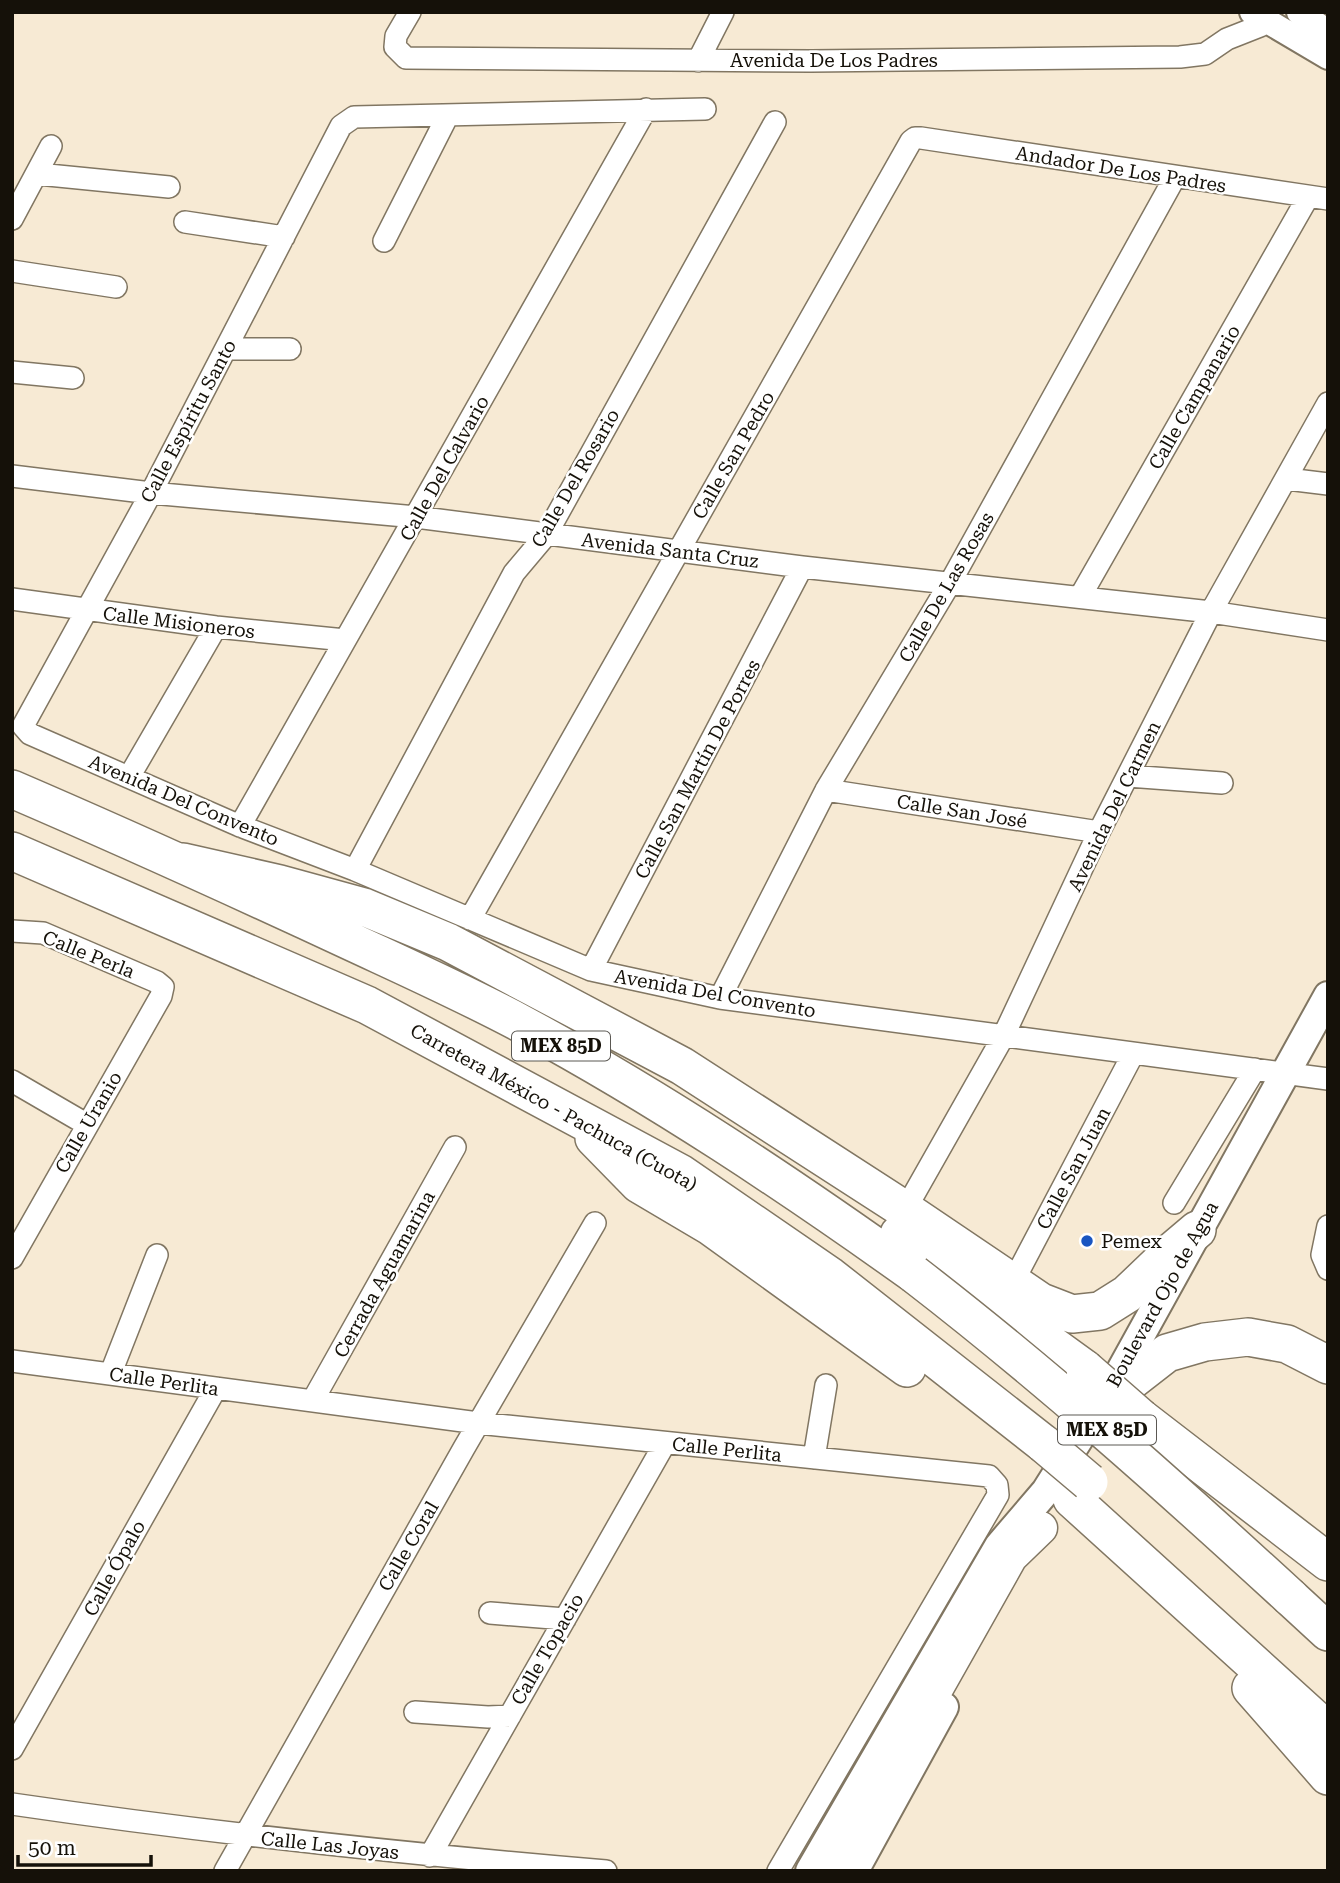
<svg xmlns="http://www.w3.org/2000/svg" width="1340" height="1883" font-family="'Roboto Serif',serif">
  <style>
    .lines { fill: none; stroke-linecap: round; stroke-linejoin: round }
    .minor-casing { stroke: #817662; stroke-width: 24 }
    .tertiary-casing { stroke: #817662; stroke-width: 28 }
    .secondary-casing { stroke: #817662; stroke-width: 32 }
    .primary-casing { stroke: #817662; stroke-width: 35 }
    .motorway-casing { stroke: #817662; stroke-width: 40 }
    .minor { stroke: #fff; stroke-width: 21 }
    .tertiary { stroke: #fff; stroke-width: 24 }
    .secondary { stroke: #fff; stroke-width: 28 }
    .primary { stroke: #fff; stroke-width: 32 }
    .motorway { stroke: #fff; stroke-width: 37 }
    .motorway-bridge-casing { stroke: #817662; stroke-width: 40; stroke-linecap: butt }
    .motorway-bridge { stroke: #fff; stroke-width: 37 }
    .poi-dot { fill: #1955c1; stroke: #fff; stroke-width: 2.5 }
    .labels { text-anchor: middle; stroke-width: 5; stroke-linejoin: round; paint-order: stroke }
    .shield { fill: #fff; stroke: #5b5853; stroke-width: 2 }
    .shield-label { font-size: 18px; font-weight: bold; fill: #151109 }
    .street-label { font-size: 19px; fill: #151109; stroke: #fff }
    .poi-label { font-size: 19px; fill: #151109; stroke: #fff; text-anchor: start }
  </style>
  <rect width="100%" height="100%" fill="#f7ead4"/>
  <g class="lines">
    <defs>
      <path id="minor" d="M410 12 396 36 395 47 406 58 811 61 1180 57 1205 54 1227 39 1260 26 1268 20
        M698 61 723 12
        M705 109 354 117 341 126 151 493 23 726 30 734 240 826 355 870 591 970 720 998 1328 1079
        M38 174 169 187
        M12 219 51 146
        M185 222 284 237
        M384 241 448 115
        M12 271 116 287
        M226 349H290
        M12 372 73 378
        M12 476 151 493 416 517 802 567 1211 612 1328 630
        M1287 479 1328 484
        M1080 597 1308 197
        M12 599 216 627 345 640
        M1128 776 1222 783
        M129 777 216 627
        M826 790 1099 832
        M240 826 646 109
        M355 870 514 573 546 535 775 122
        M470 919 911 141 915 138H921L1328 199
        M12 931 43 933 157 982 163 987 161 996 12 1258
        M591 970 802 567
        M720 998 826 790 950 583 1175 177
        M12 1081 86 1124
        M1174 1203 1255 1069
        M905 1210 1003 1037 1099 832 1211 612 1328 403
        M1328 1226 1322 1255 1328 1269
        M1013 1282 1133 1054
        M12 1361 478 1423 989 1476 997 1485 998 1495 778 1871
        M113 1374 114 1365 157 1255
        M313 1400 455 1147
        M814 1458 826 1385
        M490 1613 565 1619
        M415 1712 488 1717 510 1716
        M12 1749 216 1388
        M12 1804C210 1833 407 1854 606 1871
        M430 1856 665 1443
        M225 1871 464 1448 595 1223"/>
      <path id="tertiary" d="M1252 12 1328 57
        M1299 12 1328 32"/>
      <path id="secondary" d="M810 1871 999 1546 1046 1491 1114 1383 1328 996
        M854 1871 944 1707"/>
      <path id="primary" d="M834 1871 1011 1557 1041 1528"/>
      <path id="motorway" d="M12 789C126 838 238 889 350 941 408 968 466 994 522 1024 659 1098 788 1184 914 1274
        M12 851 367 1005 680 1173 830 1276 1044 1444
        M183 862 280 884 364 907 448 942 682 1066 905 1210 1041 1302 1072 1314 1100 1311 1127 1294 1171 1252 1197 1230
        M594 1138 639 1184 710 1226 907 1368
        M899 1234 1085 1369
        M1122 1388 1167 1353 1205 1342 1248 1337 1287 1344 1328 1365
        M1141 1418 1328 1562
        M1072 1499 1328 1731
        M1290 1597 1328 1632
        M1251 1688 1328 1776"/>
    </defs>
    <use href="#minor" class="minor-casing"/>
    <use href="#tertiary" class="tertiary-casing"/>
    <use href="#secondary" class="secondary-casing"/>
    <use href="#primary" class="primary-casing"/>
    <use href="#motorway" class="motorway-casing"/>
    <use href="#minor" class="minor"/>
    <use href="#tertiary" class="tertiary"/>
    <use href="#secondary" class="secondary"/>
    <use href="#primary" class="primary"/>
    <use href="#motorway" class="motorway"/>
    <defs>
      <path id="motorway-bridge" d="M914 1274C1045 1375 1168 1485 1290 1597
        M1085 1369 1141 1418
        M1044 1444 1089 1482"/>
    </defs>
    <use href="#motorway-bridge" class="motorway-bridge-casing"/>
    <use href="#motorway-bridge" class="motorway-bridge"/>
  </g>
  <circle class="poi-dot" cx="1087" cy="1241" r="7"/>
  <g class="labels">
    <g class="shield">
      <rect x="512" y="1031.5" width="98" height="29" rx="5"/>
      <rect x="1058" y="1415.5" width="98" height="29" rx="5"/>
    </g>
    <g class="shield-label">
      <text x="561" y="1052">MEX 85D</text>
      <text x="1107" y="1436">MEX 85D</text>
    </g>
    <g class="street-label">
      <text x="834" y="67">Avenida De Los Padres</text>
      <text transform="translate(1121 169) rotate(9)" y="7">Andador De Los Padres</text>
      <text transform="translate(1194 397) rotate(-60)" y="7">Calle Campanario</text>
      <text transform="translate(188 421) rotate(-62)" y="7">Calle Espíritu Santo</text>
      <text transform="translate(733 455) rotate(-60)" y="7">Calle San Pedro</text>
      <text transform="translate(444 468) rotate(-61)" y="7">Calle Del Calvario</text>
      <text transform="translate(575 478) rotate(-60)" y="7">Calle Del Rosario</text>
      <text transform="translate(670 550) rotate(7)" y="7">Avenida Santa Cruz</text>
      <text transform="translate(946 587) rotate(-60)" y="7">Calle De Las Rosas</text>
      <text transform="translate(179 622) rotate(7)" y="7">Calle Misioneros</text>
      <text transform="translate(697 769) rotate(-62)" y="7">Calle San Martín De Porres</text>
      <text transform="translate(184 800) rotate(23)" y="7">Avenida Del Convento</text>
      <text transform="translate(1114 806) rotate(-64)" y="7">Avenida Del Carmen</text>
      <text transform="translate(962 811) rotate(9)" y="7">Calle San José</text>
      <text transform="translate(89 954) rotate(22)" y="7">Calle Perla</text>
      <text transform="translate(715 993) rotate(10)" y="7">Avenida Del Convento</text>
      <text transform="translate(554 1107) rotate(29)" y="7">Carretera México - Pachuca (Cuota)</text>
      <text transform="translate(88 1122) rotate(-60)" y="7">Calle Uranio</text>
      <text transform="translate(1073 1168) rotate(-62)" y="7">Calle San Juan</text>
      <text transform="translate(384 1274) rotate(-61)" y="7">Cerrada Aguamarina</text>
      <text transform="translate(1162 1294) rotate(-61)" y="7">Boulevard Ojo de Agua</text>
      <text transform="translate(164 1381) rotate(8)" y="7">Calle Perlita</text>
      <text transform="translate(727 1449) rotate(6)" y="7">Calle Perlita</text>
      <text transform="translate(408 1546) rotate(-60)" y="7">Calle Coral</text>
      <text transform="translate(114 1568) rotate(-61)" y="7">Calle Ópalo</text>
      <text transform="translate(547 1649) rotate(-60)" y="7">Calle Topacio</text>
      <text transform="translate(330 1845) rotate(6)" y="7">Calle Las Joyas</text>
    </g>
    <g class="poi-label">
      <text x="1101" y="1248">Pemex</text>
    </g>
  </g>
  <rect width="1340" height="1883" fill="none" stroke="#151109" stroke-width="28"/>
  <path d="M18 1855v10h133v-10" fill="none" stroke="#151109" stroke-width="3.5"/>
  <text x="28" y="1855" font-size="21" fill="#151109" stroke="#ffffff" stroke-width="5" paint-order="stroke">50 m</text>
</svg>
